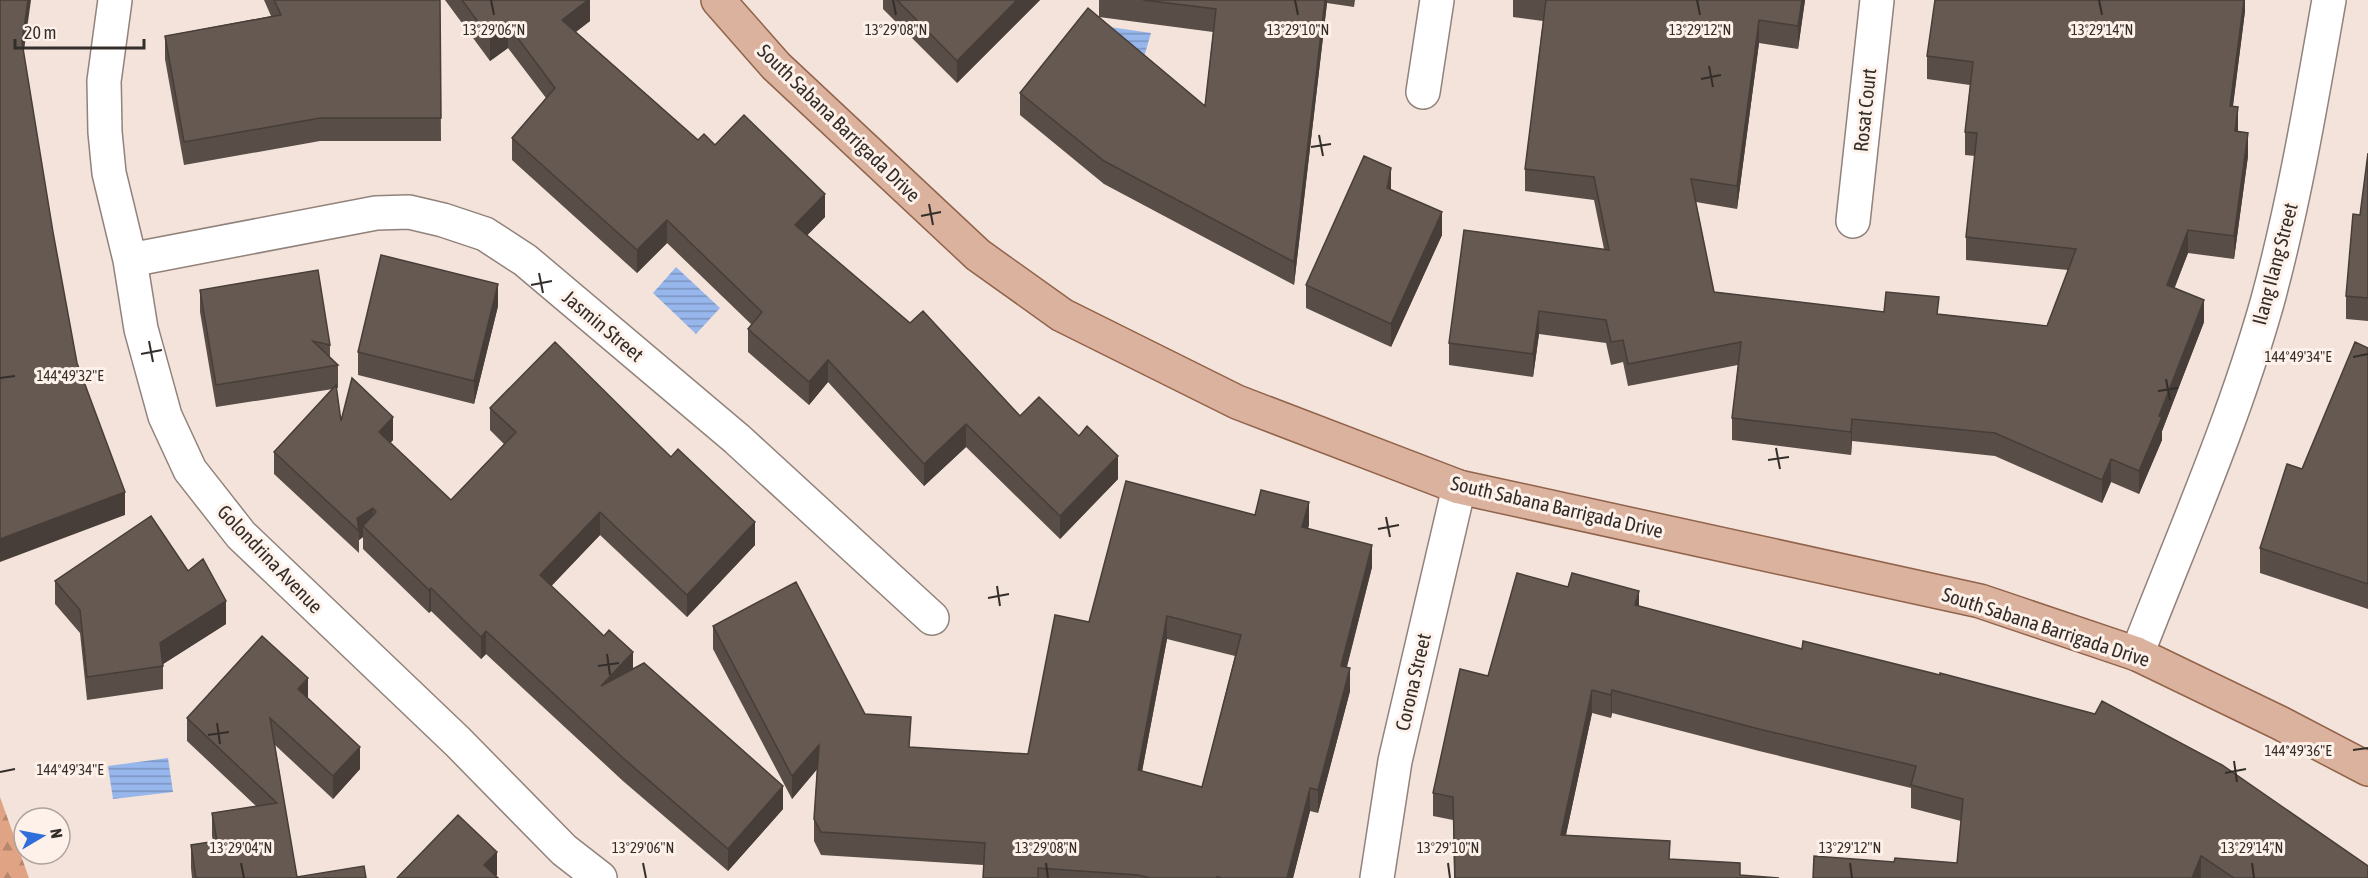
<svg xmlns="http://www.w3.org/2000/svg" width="2368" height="878" font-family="'Asap Condensed',sans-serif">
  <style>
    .forest { fill: url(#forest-firs) }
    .water { fill: url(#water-rules) }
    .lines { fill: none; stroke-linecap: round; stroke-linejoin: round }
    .minor-casing { stroke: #91827b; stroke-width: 36 }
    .major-casing { stroke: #91634b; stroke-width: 36 }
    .minor { stroke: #fff; stroke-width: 33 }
    .major { stroke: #dbb29d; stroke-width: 33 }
    .wall { fill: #584d47; fill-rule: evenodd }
    .shaded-wall { fill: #473e39 }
    .building { fill: #665952; stroke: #473e39; stroke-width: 1.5; fill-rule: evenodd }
    .ticks { fill: none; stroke: #342e2b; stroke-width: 2 }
    .labels { text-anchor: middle; stroke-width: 6; stroke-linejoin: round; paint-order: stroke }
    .street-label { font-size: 20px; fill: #342e2b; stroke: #fef1ea }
    .ticks-label { font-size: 15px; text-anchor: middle; fill: #342e2b; stroke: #fef1ea; stroke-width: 6; stroke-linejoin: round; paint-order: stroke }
  </style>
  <defs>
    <pattern id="forest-firs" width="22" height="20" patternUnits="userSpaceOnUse" patternTransform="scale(1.5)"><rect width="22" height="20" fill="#e0a485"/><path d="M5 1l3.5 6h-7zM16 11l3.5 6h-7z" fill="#b6866d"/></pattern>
    <pattern id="water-rules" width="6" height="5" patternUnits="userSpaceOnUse" patternTransform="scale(1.5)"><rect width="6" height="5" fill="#97b6eb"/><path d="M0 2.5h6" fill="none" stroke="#7c94bf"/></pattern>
  </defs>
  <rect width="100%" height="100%" fill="#f3e3da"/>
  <path class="forest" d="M0 797 29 878H0Z"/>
  <path class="water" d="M1089 24 1151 33 1144 57Z
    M676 267 720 308 696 334 653 293Z
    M168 758 173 792 113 799 108 766Z"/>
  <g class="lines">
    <defs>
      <path id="minor" d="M115 0 104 81 105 132 109 173 130 260 141 329 165 416 190 470 241 535 458 742 564 850 600 878
        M1423 92 1437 0
        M1853 221 1877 0
        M130 260 376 213 409 212 443 220 485 234 525 260 737 439 932 618
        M2137 654C2182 538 2233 423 2267 303 2294 204 2311 102 2329 0
        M1377 878 1395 761 1459 487"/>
      <path id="major" d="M718 0 776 66 978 255 1062 315 1237 402 1459 487 1980 601 2137 654 2280 723 2368 769"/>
    </defs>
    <use href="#minor" class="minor-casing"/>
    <use href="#major" class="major-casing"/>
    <use href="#minor" class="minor"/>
    <use href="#major" class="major"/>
  </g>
  <path class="wall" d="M264 0H440L441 141H320L184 165 165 59V36L271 16Z
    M445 0H590V21L576 32 698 140 715 145 825 217 807 235 910 323 1020 416 1118 479 1060 539 966 447 924 486 828 382 809 405 748 352V329L752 325 667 243 637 273 512 160V138L546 98 508 48 490 61Z
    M883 0H1040L957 83 883 9Z
    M1099 0H1355L1354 7 1327 3 1294 285 1104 184 1020 115V93L1205 106 1213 32 1099 17Z
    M1513 0H1805L1798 49 1759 43 1737 209 1696 202 1714 292 1884 312 1939 314 2047 326 2068 270 1966 260V237L1975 156 1965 155V132L1970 85 1927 79V56L2245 0V11L2233 106 2238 132 2248 156 2234 259 2188 253 2174 288 2204 322 2162 431V440L2139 494 2111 482 2102 503 1995 456 1852 441 1851 455 1732 440V418L1738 365 1628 386 1623 362 1611 365 1606 343 1539 334 1533 377 1449 365V343L1604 249 1594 200 1525 191V169L1543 21 1513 17Z
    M2368 153V321L2346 319V296L2360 215Z
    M1391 190 1442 235 1391 347 1306 308V285Z
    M200 290 330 345V357L338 365V388H336L341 421 393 440 390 443 451 500 504 444 490 430V408L755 545 687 617 600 535 551 586 633 669 783 809 728 871 623 781 486 654 481 659 431 611 429 613 363 549V537L359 540V553L274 474V452L333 389 216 407 200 312Z
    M498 306 474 404 358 375V352Z
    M2368 348V609L2260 573V548Z
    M1255 515 1309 525 1308 528 1372 567 1347 667 1350 691 1318 813 1310 811 1293 878H983V865L821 855 814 841V819L817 769 792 799 713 649V626L865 714 910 747 1028 754 1089 622ZM1167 639 1235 656 1202 787 1142 771Z
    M188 571 226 624 163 664V689L87 700 80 633 55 604V581Z
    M1568 587 1639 606 2368 878H1813L1894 862 1957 863 1961 821 1911 808V788L1759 751 1612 713 1611 718 1592 713 1566 835 1740 875 1779 878H1454L1453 820 1433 816V793L1488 676Z
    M308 698 360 769 333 799 275 745 297 877 366 878H192L191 868V845L213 841 212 836V813L256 806 187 741V718Z"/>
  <path class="shaded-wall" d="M28 0H31L22 65V42Z
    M588 0H590V21L562 42V20Z
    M1017 0H1040L957 83V61Z
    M1325 0H1327V3L1294 285V262Z
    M1802 0H1805L1798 49V26Z
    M2244 0H2245V11L2230 128V106Z
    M1759 20V43L1737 209V186Z
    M508 25V48L490 61V38Z
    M2238 107V129L2235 154V131Z
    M2248 133V156L2234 259V236Z
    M1391 168V191L1387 188Z
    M825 194V217L795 248V225Z
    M1442 212V235L1391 347V324Z
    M667 220V243L637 273V250Z
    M2188 230V253L2167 308V285Z
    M498 284V306L474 404V381Z
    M2204 300V322L2162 431V440L2139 494V471Z
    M1539 311V334L1533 377V354Z
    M828 360V382L809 405V382Z
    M393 417V440L379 455V432Z
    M1852 419V441L1851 455V432Z
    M966 424V447L924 486V464Z
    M1118 456V479L1060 539V516Z
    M2111 459V482L2102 503V480Z
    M125 492V515L0 562V539Z
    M1309 502V525L1302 549V527Z
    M373 508V531L363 526V537L359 540V531L357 518Z
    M600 512V535L540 598V575Z
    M755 522V545L687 617V595Z
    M1372 545V567L1341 689V666Z
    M431 588V611L429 613V590Z
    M1639 591V614L1635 605Z
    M226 601V624L160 666V643Z
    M1167 616V639L1138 793V770Z
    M486 631V654L481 659V637Z
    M633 652V675L601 686Z
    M1350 668V691L1318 813V790Z
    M308 678V701L298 689Z
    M1592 690V713L1561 858V835Z
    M1612 690V713L1611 718V695Z
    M819 745V767L792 799V776Z
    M360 747V769L333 799V776Z
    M783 786V809L728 871V849Z
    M1310 788V811L1293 878H1287Z
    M497 852V875L494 878 484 865Z
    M2201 856V878H2192Z"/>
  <path class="building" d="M0 0H28L22 42 53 232 77 363 125 492 0 539Z
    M274 0H440L441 118H320L184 142 165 36 281 15Z
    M462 0H588L562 20 698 140 704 134 715 145 744 115 825 194 795 225 910 323 923 311 1020 416 1039 397 1079 436 1087 426 1118 456 1060 516 966 424 924 464 828 360 809 382 748 329 762 312 667 220 637 250 512 138 555 88 508 25 490 38Z
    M897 0H1017L957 61Z
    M1143 0H1325L1294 262 1104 161 1020 93 1088 8 1205 106 1216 9Z
    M1546 0H1802L1798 26 1759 20 1737 186 1691 179 1714 292 1884 312 1886 292 1939 297 1937 314 2047 326 2076 249 1966 237 1977 133 1965 132 1973 62 1927 56 1935 0H2244L2230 106 2238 107 2235 131 2248 133 2234 236 2188 230 2167 285 2204 300 2159 416 2162 417 2139 471 2111 459 2102 480 1995 433 1852 419 1851 432 1732 418 1741 342 1628 364 1623 340 1611 342 1606 320 1539 311 1533 354 1449 343 1464 230 1609 250 1594 177 1525 169Z
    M2368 153V298L2346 296 2353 214 2360 215Z
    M1364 156 1391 168 1387 188 1442 212 1391 324 1306 285Z
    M381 255 498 284 474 381 358 352Z
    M318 270 330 345 313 341 338 365 216 385 200 290Z
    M555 342 671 457 678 449 755 522 687 595 600 512 540 575 604 636 609 630 633 652 601 686 644 663 783 786 728 849 623 758 486 631 481 637 431 588 429 590 363 526 376 512 373 508 357 518 359 531 274 452 336 385 341 421 352 378 393 417 379 432 451 500 516 432 490 408Z
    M2355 342 2368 348V584L2260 548 2287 464 2302 469Z
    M1126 481 1255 515 1261 490 1309 502 1302 527 1372 545 1341 666 1350 668 1318 790 1310 788 1287 878H1223L1217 877V878H1150L1138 875 1038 868V878H983L985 843 821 832 814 819 819 745 792 776 713 626 796 582 865 714 911 717 909 747 1028 754 1055 615 1089 622ZM1167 616 1241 635 1202 787 1138 770Z
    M151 516 188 571 203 559 226 601 160 643 163 666 87 677 80 610 55 581Z
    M1517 573 1568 587 1572 573 1639 591 1635 605 1802 649 1803 641 1940 675V673L2095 714 2102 701 2222 765 2368 866V878H2234L2201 856 2192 878H1813L1814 856 1894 862 1895 858 1957 863 1963 799 1911 785 1916 766 1759 729 1612 690 1611 695 1592 690 1561 835 1670 841 1669 859 1740 863V875L1779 878H1455L1453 797 1433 793 1460 669 1488 676Z
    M262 636 308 678 298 689 360 747 333 776 270 718 297 877 364 866 366 878H196L191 845 217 841 212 813 277 803 187 718Z
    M458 815 497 852 484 865 498 878H397Z"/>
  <path class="ticks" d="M491 0 494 15M893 0 896 15M1295 0 1298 15M1697 0 1700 15M2099 0 2102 15M1709 66 1713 87M1701 79 1721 75M1319 135 1323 156M1311 147 1331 144M929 204 933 225M921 216 941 212M539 273 543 293M531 285 552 281M149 341 153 362M141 354 162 350M2353 357 2368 354M0 378 15 376M2166 379 2170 400M2158 391 2178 388M1776 448 1780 469M1768 460 1789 457M1386 517 1390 537M1378 529 1399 525M997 586 1000 606M988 598 1009 594M607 654 610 675M598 666 619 663M217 723 220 744M208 735 229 732M2353 750 2368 748M2234 761 2237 782M0 772 15 769M2225 773 2246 769M241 863 244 878M643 863 646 878M1046 863 1048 878M1448 863 1450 878M1850 863 1852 878M2252 863 2254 878"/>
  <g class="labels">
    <g class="street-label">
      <text transform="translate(1865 110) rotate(-84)" y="7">Rosat Court</text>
      <text transform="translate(839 123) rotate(44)" y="7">South Sabana Barrigada Drive</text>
      <text transform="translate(2275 264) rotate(-75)" y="7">Ilang Ilang Street</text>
      <text transform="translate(603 326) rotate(40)" y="7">Jasmin Street</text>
      <text transform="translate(1557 507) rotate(13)" y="7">South Sabana Barrigada Drive</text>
      <text transform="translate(270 559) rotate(46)" y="7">Golondrina Avenue</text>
      <text transform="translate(2046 627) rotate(18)" y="7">South Sabana Barrigada Drive</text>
      <text transform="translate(1413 682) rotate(-77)" y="7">Corona Street</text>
    </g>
  </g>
  <g class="ticks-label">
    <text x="494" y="35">13°29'06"N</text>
    <text x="896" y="35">13°29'08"N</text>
    <text x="1298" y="35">13°29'10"N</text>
    <text x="1700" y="35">13°29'12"N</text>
    <text x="2102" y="35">13°29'14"N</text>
    <text x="2298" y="362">144°49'34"E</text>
    <text x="70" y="381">144°49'32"E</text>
    <text x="2298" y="756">144°49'36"E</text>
    <text x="70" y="775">144°49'34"E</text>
    <text x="241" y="853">13°29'04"N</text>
    <text x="643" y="853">13°29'06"N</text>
    <text x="1046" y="853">13°29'08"N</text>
    <text x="1448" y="853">13°29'10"N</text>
    <text x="1850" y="853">13°29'12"N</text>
    <text x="2252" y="853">13°29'14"N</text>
  </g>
  <g transform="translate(42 836) rotate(80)"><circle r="28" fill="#fef1ea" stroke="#ada39e" stroke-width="1.5"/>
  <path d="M0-4.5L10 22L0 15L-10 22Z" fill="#306edb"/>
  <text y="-9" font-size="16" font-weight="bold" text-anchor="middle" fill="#342e2b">N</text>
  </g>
  <path d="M15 39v9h129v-9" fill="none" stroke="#342e2b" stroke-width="3"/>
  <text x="24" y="39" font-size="18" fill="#342e2b" stroke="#fef1ea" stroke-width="4.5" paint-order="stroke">20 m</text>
</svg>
